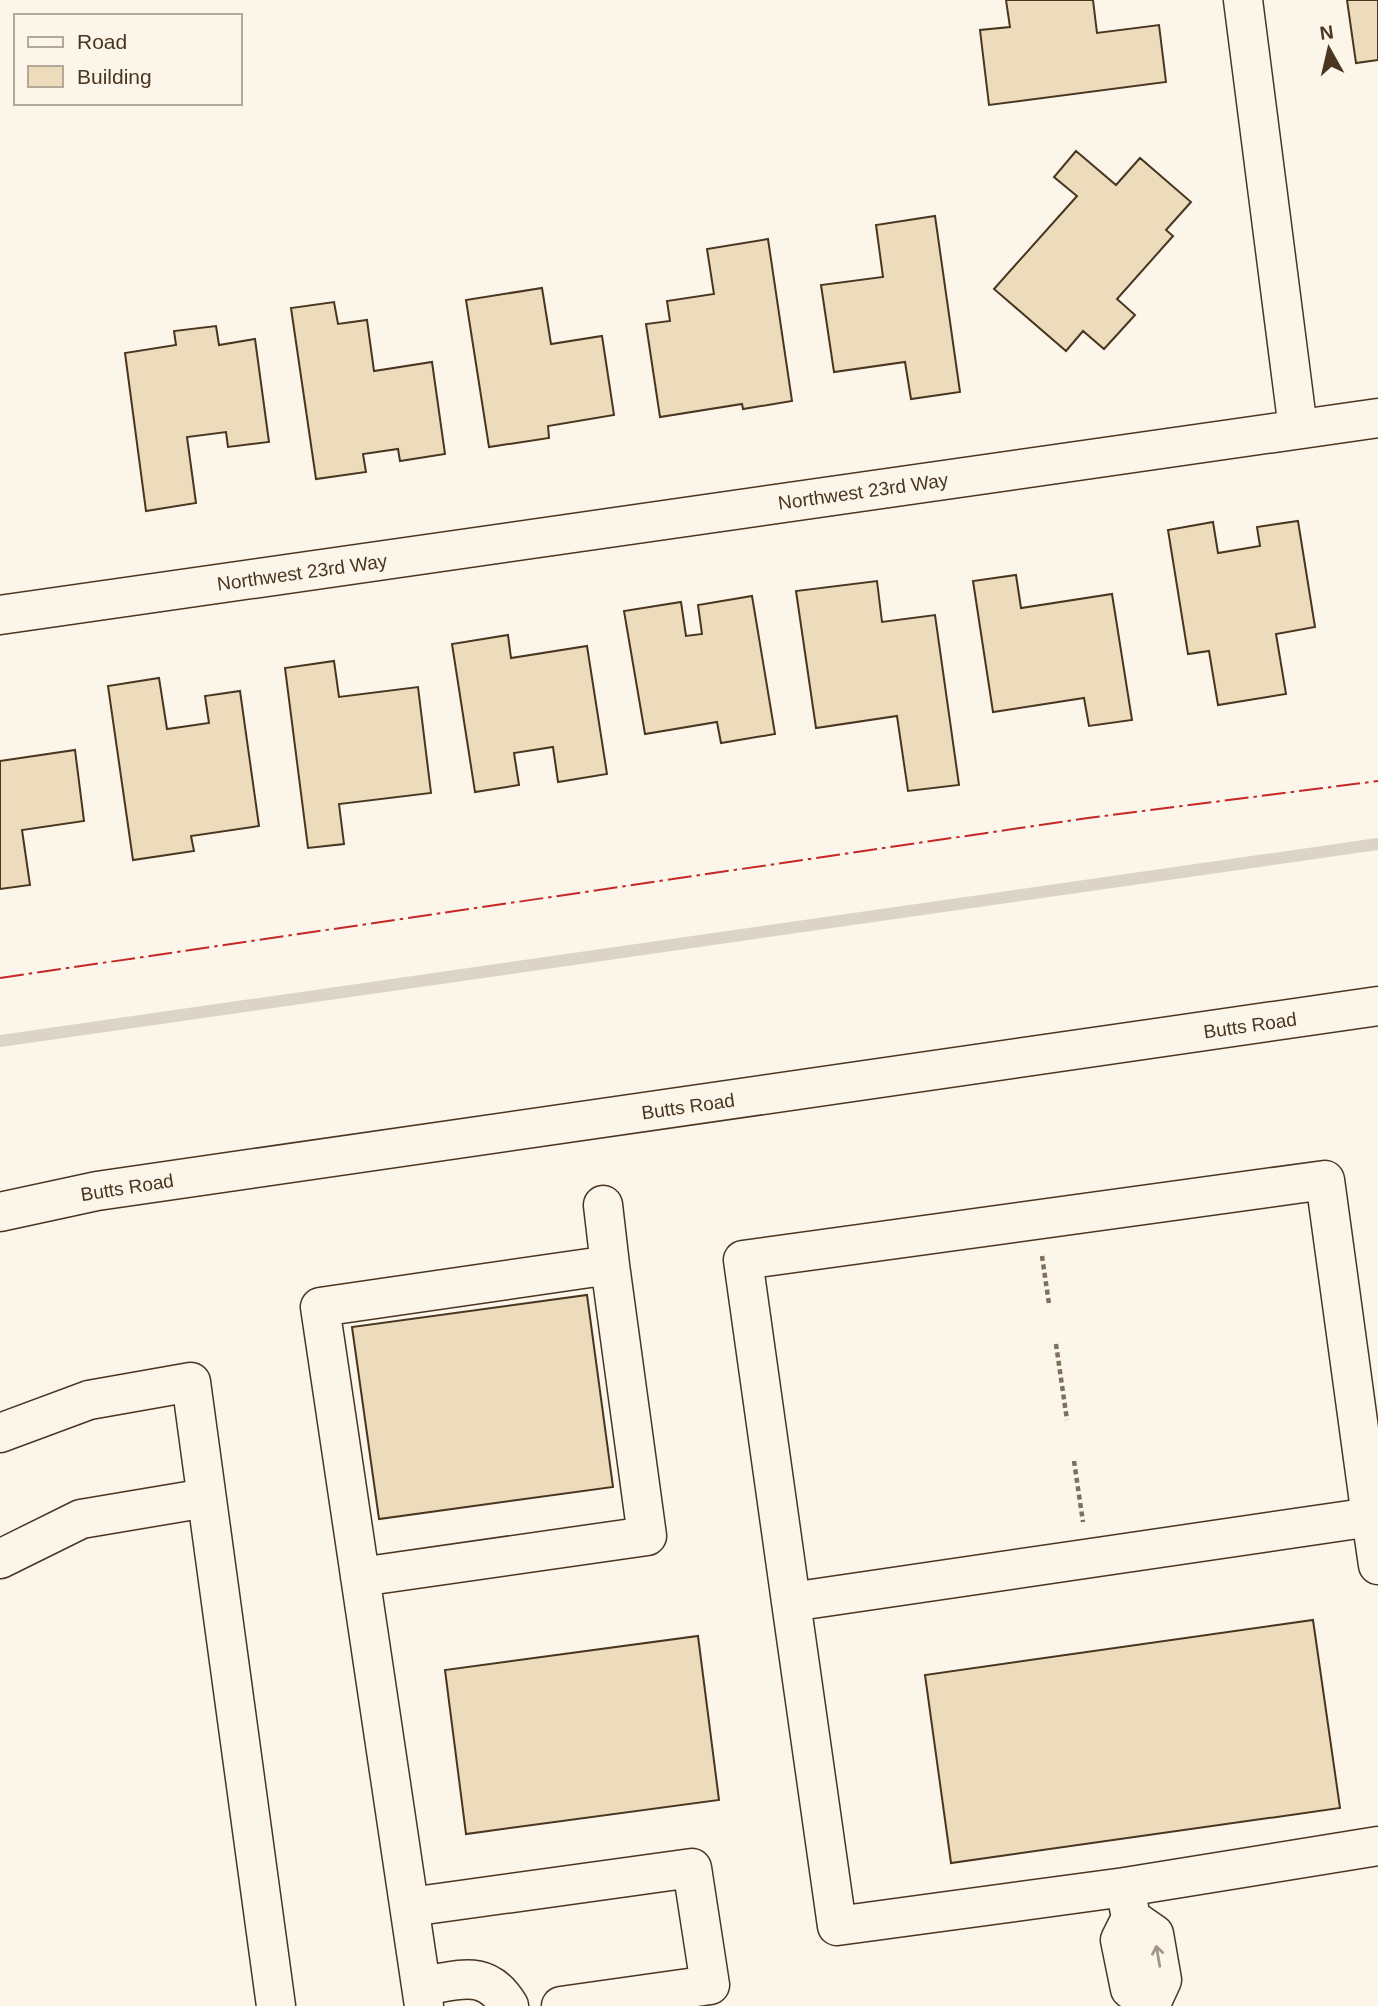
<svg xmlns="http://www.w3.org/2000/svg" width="1378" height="2006" font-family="Helvetica,sans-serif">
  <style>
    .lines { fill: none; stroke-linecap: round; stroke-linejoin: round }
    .stream { stroke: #dcd4c6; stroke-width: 12 }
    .building { fill: #ecdcbc; stroke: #4a3520; stroke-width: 2 }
    .minor-casing { stroke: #4a3520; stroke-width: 41 }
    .path { stroke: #7f6f5c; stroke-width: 4.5; stroke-dasharray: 5 3.5; stroke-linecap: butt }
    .minor { stroke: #fbf6e9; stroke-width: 38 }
    .power { stroke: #c62828; stroke-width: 2; stroke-dasharray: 24 5 3.5 5; stroke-linecap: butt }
    .oneway { stroke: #a29684 }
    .labels { text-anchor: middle; stroke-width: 5; stroke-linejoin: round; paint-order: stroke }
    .street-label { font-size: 19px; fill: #4a3520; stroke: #fbf6e9 }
  </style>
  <rect width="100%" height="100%" fill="#fbf6e9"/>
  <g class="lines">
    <path class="stream" d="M0 1041 1378 844"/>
  </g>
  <path class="building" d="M1006 0H1093L1097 33 1159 25 1166 82 989 105 980 30 1010 27Z
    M1347 0H1378V60L1356 63Z
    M1076 151 1116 185 1140 158 1191 202 1166 230 1173 236 1117 299 1135 315 1104 349 1083 331 1066 351 994 289 1077 196 1054 177Z
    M935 216 960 392 911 399 905 362 834 372 821 285 883 277 876 225Z
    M768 239 792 401 743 409 742 404 660 417 646 324 670 321 667 301 714 294 707 249Z
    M542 288 551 344 602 336 614 415 548 426 549 438 489 447 466 300Z
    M334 302 338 324 367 320 374 371 432 362 445 454 400 461 398 449 363 454 366 472 316 479 291 308Z
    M216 326 219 345 255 339 269 442 228 447 226 432 187 437 196 503 146 511 125 353 176 345 174 331Z
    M1298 521 1315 627 1276 634 1286 694 1218 705 1209 651 1188 654 1168 530 1213 522 1218 553 1260 546 1257 527Z
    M1016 575 1021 608 1112 594 1132 720 1089 726 1084 698 993 712 973 581Z
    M877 581 882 622 935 615 959 785 908 791 897 716 816 728 796 591Z
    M752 596 775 734 721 743 717 722 645 734 624 611 681 602 686 636 702 634 698 605Z
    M508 635 511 658 587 646 607 774 558 782 553 747 514 753 519 785 475 792 452 644Z
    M334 661 339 697 418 687 431 793 339 804 344 844 308 848 285 668Z
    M159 678 167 729 209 723 205 696 240 691 259 826 191 836 194 851 133 860 108 686Z
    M75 750 84 821 22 830 30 885 0 889V761Z
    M587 1295 613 1487 379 1519 352 1327Z
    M1313 1620 1340 1808 951 1863 925 1675Z
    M698 1636 719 1800 466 1834 445 1670Z"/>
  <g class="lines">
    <defs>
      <path id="minor" d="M1243 0 1298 429
        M0 615 1378 418
        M603 1205 610 1265
        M0 1212 97 1191 1378 1006
        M0 1433 89 1400 191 1382 276 2006
        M1378 1516 1371 1517C1178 1546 984 1573 791 1602L743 1260 1325 1180 1371 1517 1378 1565
        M0 1559 81 1519 206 1498
        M360 1577 647 1536 610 1265 320 1307 424 2006
        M791 1602 837 1926 1125 1887 1378 1846
        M1125 1887 1131 1918 1120 1940 1130 1989 1150 2002
        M410 1907 692 1868 710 1985 561 2006
        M1131 1918 1154 1934 1162 1980 1150 2006
        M421 1986C458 1981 486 1967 509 2006"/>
    </defs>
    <use href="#minor" class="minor-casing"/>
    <path class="path" d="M1042 1256 1049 1304
      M1056 1344 1067 1420
      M1074 1461 1083 1522"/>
    <use href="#minor" class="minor"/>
    <path class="power" d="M0 978 1088 818 1378 781"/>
  </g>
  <defs><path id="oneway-shaft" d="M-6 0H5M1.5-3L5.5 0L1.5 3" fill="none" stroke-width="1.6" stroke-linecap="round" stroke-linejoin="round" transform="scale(1.75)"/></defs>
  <use class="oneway" href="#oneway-shaft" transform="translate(1158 1956) rotate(-100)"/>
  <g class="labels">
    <g class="street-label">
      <text transform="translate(863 491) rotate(-8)" y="7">Northwest 23rd Way</text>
      <text transform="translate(302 572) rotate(-8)" y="7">Northwest 23rd Way</text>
      <text transform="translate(1250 1025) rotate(-8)" y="7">Butts Road</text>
      <text transform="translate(688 1106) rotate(-8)" y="7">Butts Road</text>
      <text transform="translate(127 1187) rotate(-9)" y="7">Butts Road</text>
    </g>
  </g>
  <rect x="14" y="14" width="228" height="91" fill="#fbf6e9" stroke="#b4a999" stroke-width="2"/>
  <rect x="28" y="37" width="35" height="10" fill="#fbf6e9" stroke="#b4a999" stroke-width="2"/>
  <text x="77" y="49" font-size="21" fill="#4a3520">Road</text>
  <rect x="28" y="66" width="35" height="21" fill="#ecdcbc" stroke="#b4a999" stroke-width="2"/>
  <text x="77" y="84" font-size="21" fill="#4a3520">Building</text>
  <g transform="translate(1329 49) rotate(352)" stroke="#fbf6e9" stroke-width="5" paint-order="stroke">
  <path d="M0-5L12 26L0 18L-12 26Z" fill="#4a3520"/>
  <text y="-10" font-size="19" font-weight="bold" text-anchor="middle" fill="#4a3520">N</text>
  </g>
</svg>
